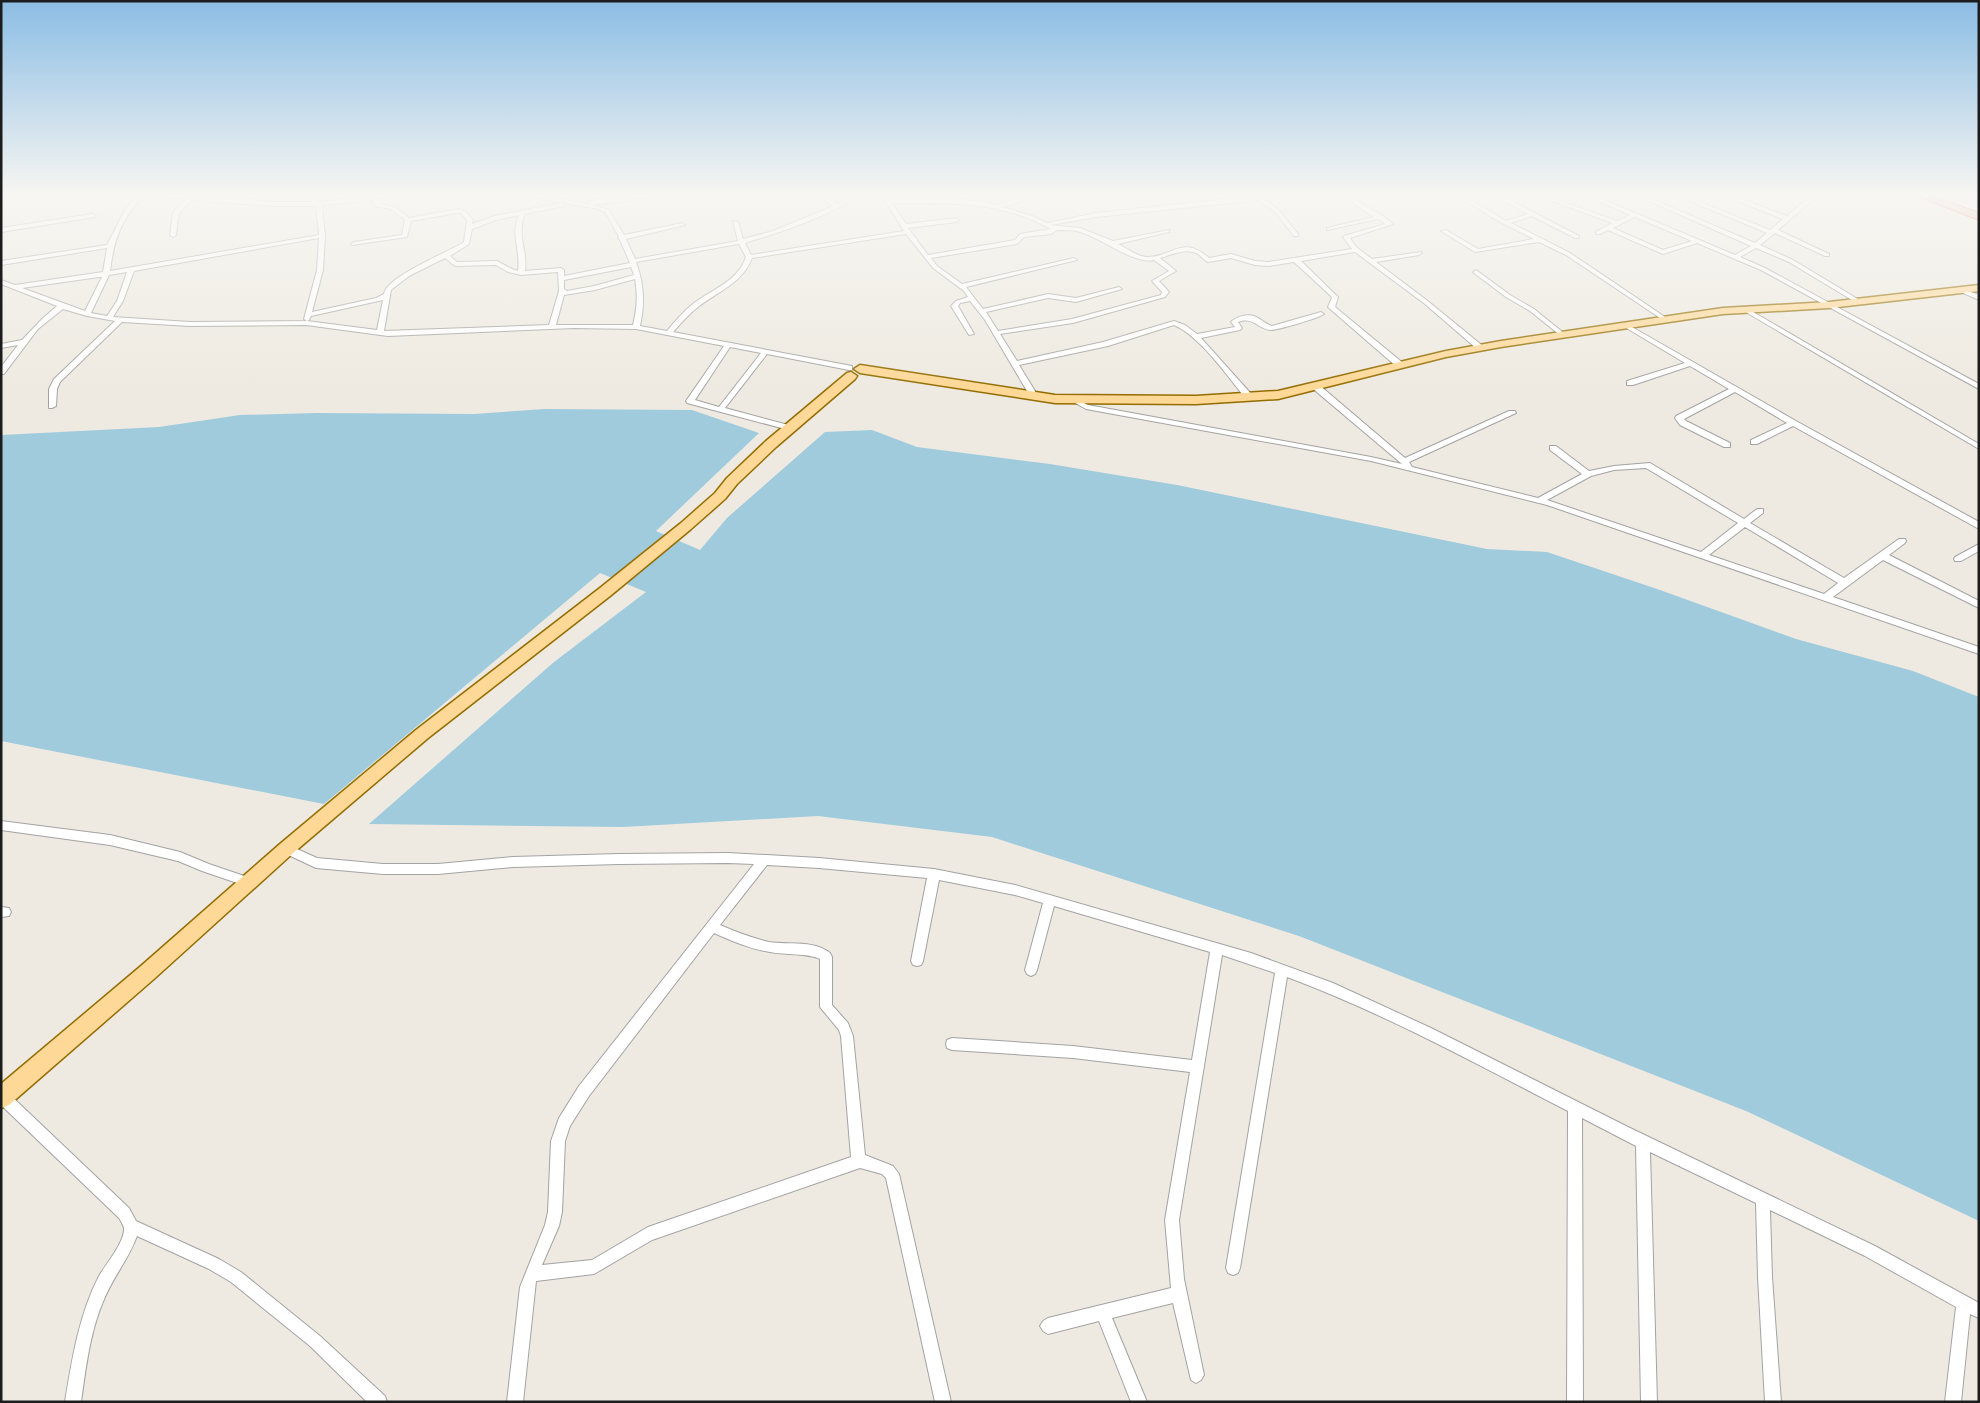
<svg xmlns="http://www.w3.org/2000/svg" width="1980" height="1403" font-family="Commissioner,sans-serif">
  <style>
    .water { fill: #a0cbdd }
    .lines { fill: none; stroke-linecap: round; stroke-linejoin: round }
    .minor-casing { stroke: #a3a3a3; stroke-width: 2 }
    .primary-casing { stroke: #946d00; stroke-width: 3 }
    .trunk-casing { stroke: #da2053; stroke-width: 2 }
    .minor { fill: #fff; fill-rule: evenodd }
    .primary { fill: #fdd896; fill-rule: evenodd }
    .trunk { fill: #f2af94; fill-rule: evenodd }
  </style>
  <rect width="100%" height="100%" fill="#eeeae1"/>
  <path class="water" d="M545 409 692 410 759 433 656 531 700 550 727 518 825 432 872 430 917 447 1050 464 1177 485 1487 549 1547 552 1660 590 1796 639 1913 671 1979 697V1221L1746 1111 1299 936 992 837 818 816 623 827 369 824 554 662 646 592 600 573 324 804 1 741V435L159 427 240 415 317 413 474 414Z"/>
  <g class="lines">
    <defs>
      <path id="minor" d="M134 194 192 195 272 202H311L310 194H316L317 202H319L393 194H408L405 196 378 199 380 204 395 207 409 218 457 209 465 211 473 220 472 224 494 216 562 203 564 204V206L525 214C516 235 528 250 525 271L561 268 564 270V276L630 263 620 240 618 238 619 237 605 212 599 209 524 196 521 194H532L588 204 590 201 648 194H662L659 196 592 205 609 210 624 235 682 223 685 225 626 239 635 259 738 241 733 221 738 222 743 239 773 231 833 206 814 194H821L838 204 846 199 850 194H856C840 214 771 235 745 243L751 255 904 231 881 194H887L890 199H952L986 202 996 205 1035 194H1043L1042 195 1002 207 1032 216 1047 223 1096 213 1274 194 1273 195 1262 198 1279 210 1298 234V236H1294L1275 212 1256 199 1240 202 1096 217 1051 225 1080 228 1113 241 1169 230V232L1118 244C1126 248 1137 256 1146 257 1172 258 1182 234 1209 258L1231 254 1255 261 1268 262 1352 249 1343 237 1344 236 1385 224 1378 219 1327 230V228L1374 217 1339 194H1345L1383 216 1393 224 1350 238 1356 247 1372 259 1421 252 1422 253 1419 255 1376 262 1429 302 1484 347 1477 349 1425 304 1355 252 1301 261 1337 296 1338 297 1335 307 1403 363V367H1397L1329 308 1328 307 1332 297 1294 262 1268 266 1255 265 1231 258 1208 262C1204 260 1202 257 1198 254 1187 247 1171 255 1160 258L1176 271 1159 281 1169 292 1165 297 1073 323 1000 334 1017 361 1103 342 1174 321 1185 325 1197 334 1235 327 1231 322C1236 317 1246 314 1254 316 1260 318 1265 324 1272 326L1321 312 1324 314C1319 318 1278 330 1271 330 1257 329 1254 316 1238 322L1242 328 1240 330 1201 338 1253 396V400H1247C1228 377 1200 336 1174 325L1108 346 1019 365 1035 391 1036 397 1032 399 1028 397 1027 391 985 320 970 301 960 303 958 306 974 334 969 335 951 306 956 301 968 297 964 291 933 268 906 234 752 258C743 283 717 292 698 307 689 314 681 323 673 332L852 366V370H849L767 354 725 408 792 426 793 428 789 430 687 403 686 401 724 346 636 329 574 328 388 336 306 325 190 326 122 322 60 382 57 389 56 406 52 408H49V389L54 379 115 321 87 316 63 309 38 329 4 374H1V367L18 345 1 348V344L22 340 42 319 57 306 1 284V280L15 285 103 272 107 248 1 265V261L107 245 126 208 137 196ZM143 196 186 199 173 212 170 235 173 237 176 235 179 213 192 200 272 206H316L319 235 110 271C114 239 121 220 143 196ZM372 200 375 206 391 209 405 220 402 235 354 242 351 244 352 245 407 237 411 221 457 213H461L467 220 464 242C447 253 387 276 384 294L376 298 312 312 323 270 325 236 322 205ZM892 203C950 203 998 200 1051 229L1020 234 1015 240 928 255 908 228 956 222 959 220 956 218 906 224ZM519 215C510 234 521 251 518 271L512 269 497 261 457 262 450 256 469 244 472 229 496 220ZM1057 230C1063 230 1071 230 1077 231 1099 236 1134 265 1154 260L1169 271 1152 281 1162 292 1161 295 1072 319 998 331 986 312 1048 298 1076 302 1122 289 1119 287 1076 298 1048 294 983 309 966 287 1077 260 1074 258 962 284 937 266 931 258 1017 244 1024 237 1051 234ZM319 238 317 270 304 319 307 321 190 322 113 317 123 301 134 271ZM739 244 746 257C738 281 713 289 694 303 684 311 675 321 667 331L640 326C645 304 644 283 636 262ZM445 258 455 266 496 265 508 272 521 275 558 272 559 291 549 325 384 331 391 290 409 276ZM631 267 634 275 594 286 567 291 564 289V280ZM127 272 117 301 107 316 91 313 109 275ZM102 277 85 311 22 288 99 277ZM635 279C638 295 637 309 633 325H556L564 295 595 290ZM383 300 377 330 307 321 309 320 311 316ZM730 347 761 353 719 407 695 400Z
        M1454 194H1460L1506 221 1528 214 1491 194H1498L1579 236V238H1575L1532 216 1511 223 1570 253 1668 319 1663 320 1566 255 1539 242 1475 252 1441 231 1446 230 1478 249 1534 239 1498 221Z
        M1534 194H1541L1617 221 1630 215 1583 194H1590L1735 255 1751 246 1633 194H1640L1755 243 1767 233 1673 194H1680L1770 230 1783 219 1722 195 1721 194H1728L1787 216 1813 194H1819L1778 230 1829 254V256H1825L1775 233 1760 245 1793 260 1861 301V303H1857L1789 262 1756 248 1740 257 1765 268 1979 384V389L1761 270 1697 243 1663 254 1608 230 1600 234H1596V232L1612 223ZM1635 217 1692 241 1663 250 1613 228Z
        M93 214 96 216 95 217 1 232V228Z
        M1476 270 1510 295 1534 309 1565 334V336H1561L1530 311 1506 297 1474 273 1473 272Z
        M1963 289 1979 295V300L1961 292 1960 291Z
        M1744 309H1748L1979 444V449L1744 311Z
        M1625 323 1796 421 1979 522V529L1793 426 1757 444H1751V440L1787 423 1735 392 1684 419 1686 421 1730 443V447H1724L1680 425 1675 418 1676 416 1729 389 1690 366 1633 385H1627V381L1685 363 1623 326 1622 325Z
        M1312 384H1318L1405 458 1509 411H1515L1516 413 1409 462 1412 467 1538 498 1582 474 1550 450V446H1556L1589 471 1614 466 1650 463 1744 519 1757 509H1763V513L1750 523 1844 578 1899 539H1905L1906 541 1905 543 1889 555 1979 601V608L1883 560 1833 597 1979 647V654L1547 505 1371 461 1086 409 1070 400 1074 398 1088 405 1371 457 1402 464 1312 388ZM1646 468 1738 523 1701 552 1547 500 1591 476 1614 470ZM1745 527 1838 583 1824 594 1709 555Z
        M1979 544V551L1961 561H1955L1954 559 1955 557Z
        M1 821 110 835 180 852 209 864 253 879 255 882 253 885 249 887 202 871 178 861 110 845 1 830Z
        M286 844 317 858 383 864H438L513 857 619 854 728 853 819 858 934 869 1015 885 1251 953 1333 983 1431 1028 1628 1127 1875 1246 1979 1303V1318L1970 1314 1961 1402H1945L1956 1307 1865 1256 1770 1210 1772 1277 1781 1402H1765L1758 1277 1756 1203 1650 1152 1657 1402H1641L1636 1146 1582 1118 1583 1402H1567L1568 1111C1476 1064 1384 1013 1287 977L1240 1268 1238 1273 1233 1275 1228 1273 1226 1268 1275 973 1222 955 1179 1220 1184 1279 1204 1375 1201 1380 1196 1383 1191 1380 1173 1303 1112 1318 1147 1402H1131L1099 1321 1048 1334 1043 1331 1040 1326 1043 1321 1048 1318 1171 1288 1165 1220 1190 1072 1073 1058 952 1050 947 1048 946 1044 947 1040 952 1038 1073 1046 1192 1060 1210 952 1054 906 1037 970 1035 974 1031 976 1027 974 1025 970 1043 903 1015 895 939 880 923 961 921 965 917 966 913 965 911 961 927 878 819 868 767 865 720 925C736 932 752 938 769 942 788 945 815 940 830 953L832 957V1005L848 1023 853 1036 865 1155 893 1166 899 1174 951 1402H935L886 1178 882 1174 860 1168 652 1240 594 1274 536 1281 523 1402H507L520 1287 545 1225 548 1212 551 1141 559 1118 579 1086 754 864 728 863 619 864 513 867 438 874H383L316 868 282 852 280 849 282 846ZM714 933C732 941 750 949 770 952 784 955 808 953 820 959V1007L839 1030 841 1036 851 1157 648 1227 592 1260 542 1265 559 1226 562 1212 565 1141 570 1126 589 1096Z
        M1 907 9 908 11 912 9 916 1 917Z
        M1 1091 7 1092 129 1208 136 1221 219 1259 241 1272 320 1336 385 1396 387 1402H367L310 1346 231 1282 209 1269 137 1236C129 1258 114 1276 105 1297 90 1330 86 1367 81 1402H65C72 1359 79 1315 99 1276 106 1264 125 1242 124 1228 123 1225 121 1221 119 1218L1 1105Z"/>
      <path id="primary" d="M1979 285V291L1829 308 1723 314 1501 347 1446 357 1278 399 1196 404 1055 403 860 373 854 369 860 365 1055 395 1196 396 1278 391 1446 351 1501 341 1723 308 1829 302Z
        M851 372 857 376 855 379 776 447 737 484 725 499 691 529 610 596 428 738 292 854 155 978 9 1105 1 1108V1084L141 966 280 844 416 730 600 588 681 523 715 493 727 478 766 441 847 373Z"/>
      <path id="trunk" d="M1913 194H1926L1979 213V220Z"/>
    </defs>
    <use href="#minor" class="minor-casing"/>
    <use href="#primary" class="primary-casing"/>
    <use href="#trunk" class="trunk-casing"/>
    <use href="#minor" class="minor"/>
    <use href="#primary" class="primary"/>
    <use href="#trunk" class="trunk"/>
  </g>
  <linearGradient id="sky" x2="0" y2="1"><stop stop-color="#8bbde4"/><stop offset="0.5" stop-color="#f7f6f2"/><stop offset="1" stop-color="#f7f6f2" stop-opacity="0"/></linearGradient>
  <rect width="1980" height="390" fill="url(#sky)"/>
  <rect width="1980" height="1403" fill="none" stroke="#1c1c1c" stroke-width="5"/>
</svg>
